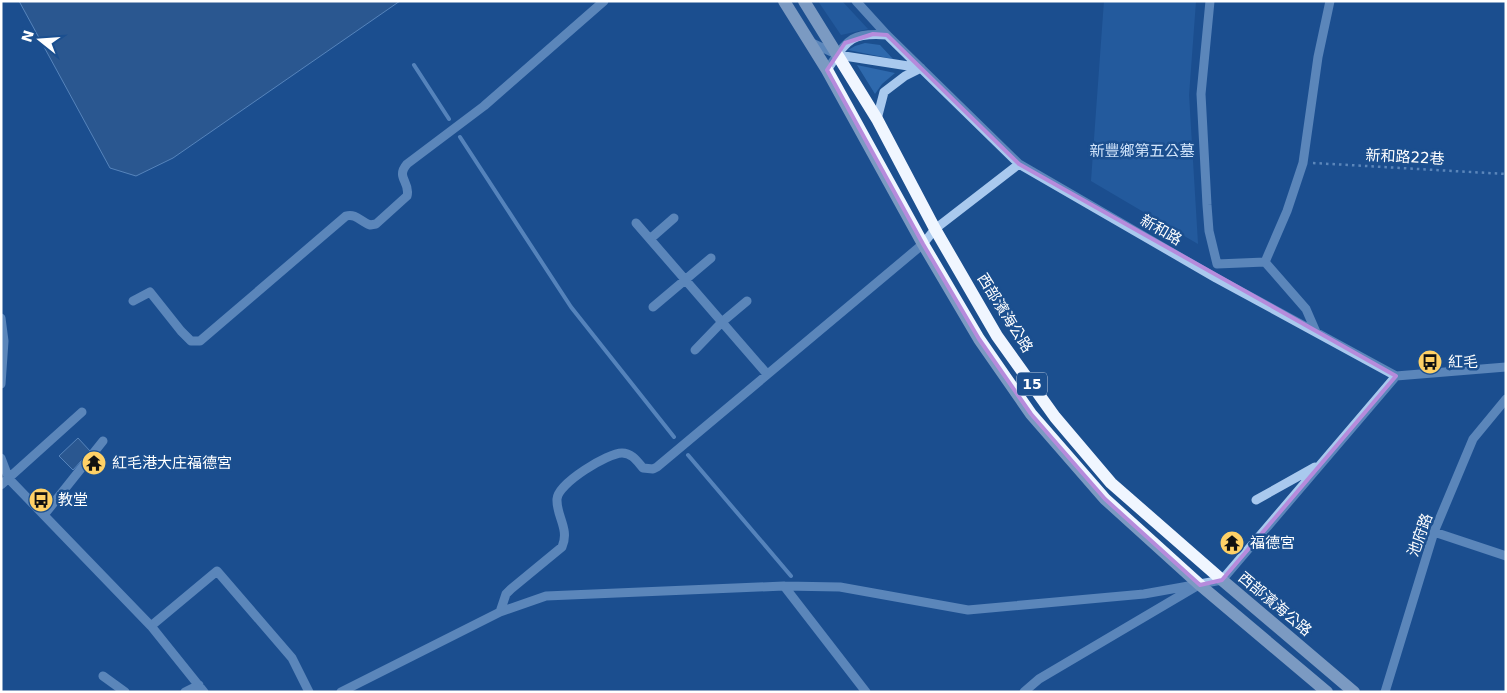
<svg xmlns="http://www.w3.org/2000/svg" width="1507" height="693" font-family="'DejaVu Sans','Noto Sans TC',sans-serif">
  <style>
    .green { fill: #2e69ad }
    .water { fill: #3c6290; stroke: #9cc4f0 }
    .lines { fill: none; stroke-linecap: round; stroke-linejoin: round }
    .stream { stroke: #9cc4f0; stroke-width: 4 }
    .path { stroke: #a9c9ee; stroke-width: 2.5; stroke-dasharray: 2.5 4; stroke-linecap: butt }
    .minor { stroke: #a9c9ee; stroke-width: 9 }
    .major { stroke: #f0f6ff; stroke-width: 12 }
    .marked { fill: none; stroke: #b68bdc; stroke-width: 4; stroke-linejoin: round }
    .labels { text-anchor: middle; stroke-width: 5; stroke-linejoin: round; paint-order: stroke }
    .shield { fill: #1b4f8f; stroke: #bbcadd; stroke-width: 1 }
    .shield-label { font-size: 14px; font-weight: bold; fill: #fff }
    .park-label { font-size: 15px; fill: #cfe3fa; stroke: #1b4f8f }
    .street-label { font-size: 15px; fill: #fff; stroke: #1b4f8f }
    .poi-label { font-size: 15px; fill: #fff; stroke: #1b4f8f; text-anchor: start }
  </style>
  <rect width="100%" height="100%" fill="#1b4f8f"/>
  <path class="green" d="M818 1H842L868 29 841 35Z
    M1104 1H1196L1189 95 1198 244 1091 181Z
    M865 43 880 45 893 59 848 50 855 46Z
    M857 65 895 73 882 84 875 94Z"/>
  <path class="water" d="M19 1H400L173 158 136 176 110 168Z
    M78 438 90 451 73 470 59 456Z"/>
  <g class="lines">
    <path class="stream" d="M414 65 449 119
      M460 137 571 307 674 437
      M688 455 791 576"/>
    <path class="path" d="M1313 163 1506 174"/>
    <path class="minor" d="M856 1 887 35 1019 164 1216 278 1396 376 1506 367
      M1210 1 1201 94 1207 205 1209 231 1217 264 1265 262 1306 309 1316 332
      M810 42 838 55 921 68
      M827 70C847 41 849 32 887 35
      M877 119 884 92 905 76 921 68
      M636 223 767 374
      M650 239 674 218
      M1265 262 1287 211 1303 163 1318 57 1330 1
      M133 301 150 292 181 331 191 341H200L346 216C356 213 361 222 370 225L376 224 407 196C411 182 395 178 407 164L484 106 604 1
      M653 307 711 258
      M1 318 4 341 1 384
      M695 350 722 322 747 301
      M1 458 9 479 151 626 204 692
      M1 485 82 412
      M1256 500 1315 467
      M44 515 103 441
      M1434 532 1506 556
      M784 586 866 692
      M500 612 506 594 511 589 562 547C570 529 556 516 557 499 558 483 608 453 622 453 632 453 637 461 643 468L653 469 657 467 923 244 935 229 1019 164
      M151 626 217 571 292 658 309 692
      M103 676 125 692
      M185 692 199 685
      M341 692 500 612 546 596 784 586 840 587 968 610 1144 594 1222 580 1396 376
      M1024 692 1039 679 1195 587
      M1385 692 1434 532 1473 439 1506 399"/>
    <path class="major" d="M784 1 827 70 923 244 979 339 1031 414 1105 499 1200 585 1327 692
      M804 1 877 119 935 229 997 336 1055 417 1111 483 1222 580 1354 692"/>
  </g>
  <path d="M0 0H1507V693H0ZM873 34 887 35 1019 164 1396 376 1222 580 1200 585 1105 499 1031 414 979 339 923 244 827 70 845 43Z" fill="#1b4f8f" fill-opacity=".55" fill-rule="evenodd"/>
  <path class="marked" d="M873 34 887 35 1019 164 1396 376 1222 580 1200 585 1105 499 1031 414 979 339 923 244 827 70 845 43Z"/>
  <defs>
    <symbol id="bus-disc" viewBox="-11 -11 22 22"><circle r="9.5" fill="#ffd166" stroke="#1b4f8f"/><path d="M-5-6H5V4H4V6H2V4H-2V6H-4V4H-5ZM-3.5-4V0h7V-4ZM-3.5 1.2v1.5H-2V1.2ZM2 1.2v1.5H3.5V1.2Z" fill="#111"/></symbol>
    <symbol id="temple-disc" viewBox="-11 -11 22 22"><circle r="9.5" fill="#ffd166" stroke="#1b4f8f"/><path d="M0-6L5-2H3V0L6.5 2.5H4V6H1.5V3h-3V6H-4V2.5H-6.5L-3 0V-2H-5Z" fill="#111"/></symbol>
  </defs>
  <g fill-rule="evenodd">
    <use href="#bus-disc" x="1416" y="348" width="28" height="28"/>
    <use href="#temple-disc" x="80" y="449" width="28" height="28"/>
    <use href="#bus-disc" x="27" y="486" width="28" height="28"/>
    <use href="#temple-disc" x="1218" y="529" width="28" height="28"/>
  </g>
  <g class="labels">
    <rect class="shield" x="1017" y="372.5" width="30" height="23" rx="4"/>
    <g class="shield-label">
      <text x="1032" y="389">15</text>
    </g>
    <g class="park-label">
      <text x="1142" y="156">新豐鄉第五公墓</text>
    </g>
    <g class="street-label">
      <text transform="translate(1405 157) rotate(3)" y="5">新和路22巷</text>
      <text transform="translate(1161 230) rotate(30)" y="5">新和路</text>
      <text transform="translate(1005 313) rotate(58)" y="5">西部濱海公路</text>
      <text transform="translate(1420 535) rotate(-70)" y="5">池府路</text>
      <text transform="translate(1275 604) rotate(40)" y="5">西部濱海公路</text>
    </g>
    <g class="poi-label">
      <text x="1448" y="367">紅毛</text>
      <text x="112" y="468">紅毛港大庄福德宮</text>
      <text x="58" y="505">教堂</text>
      <text x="1250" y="548">福德宮</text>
    </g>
  </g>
  <rect width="1507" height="693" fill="none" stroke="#ffffff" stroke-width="5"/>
  <g transform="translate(40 40) rotate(287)" stroke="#1b4f8f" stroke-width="4" paint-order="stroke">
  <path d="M0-4L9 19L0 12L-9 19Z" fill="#ffffff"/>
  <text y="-8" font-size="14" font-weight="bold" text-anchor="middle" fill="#ffffff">N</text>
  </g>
</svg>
